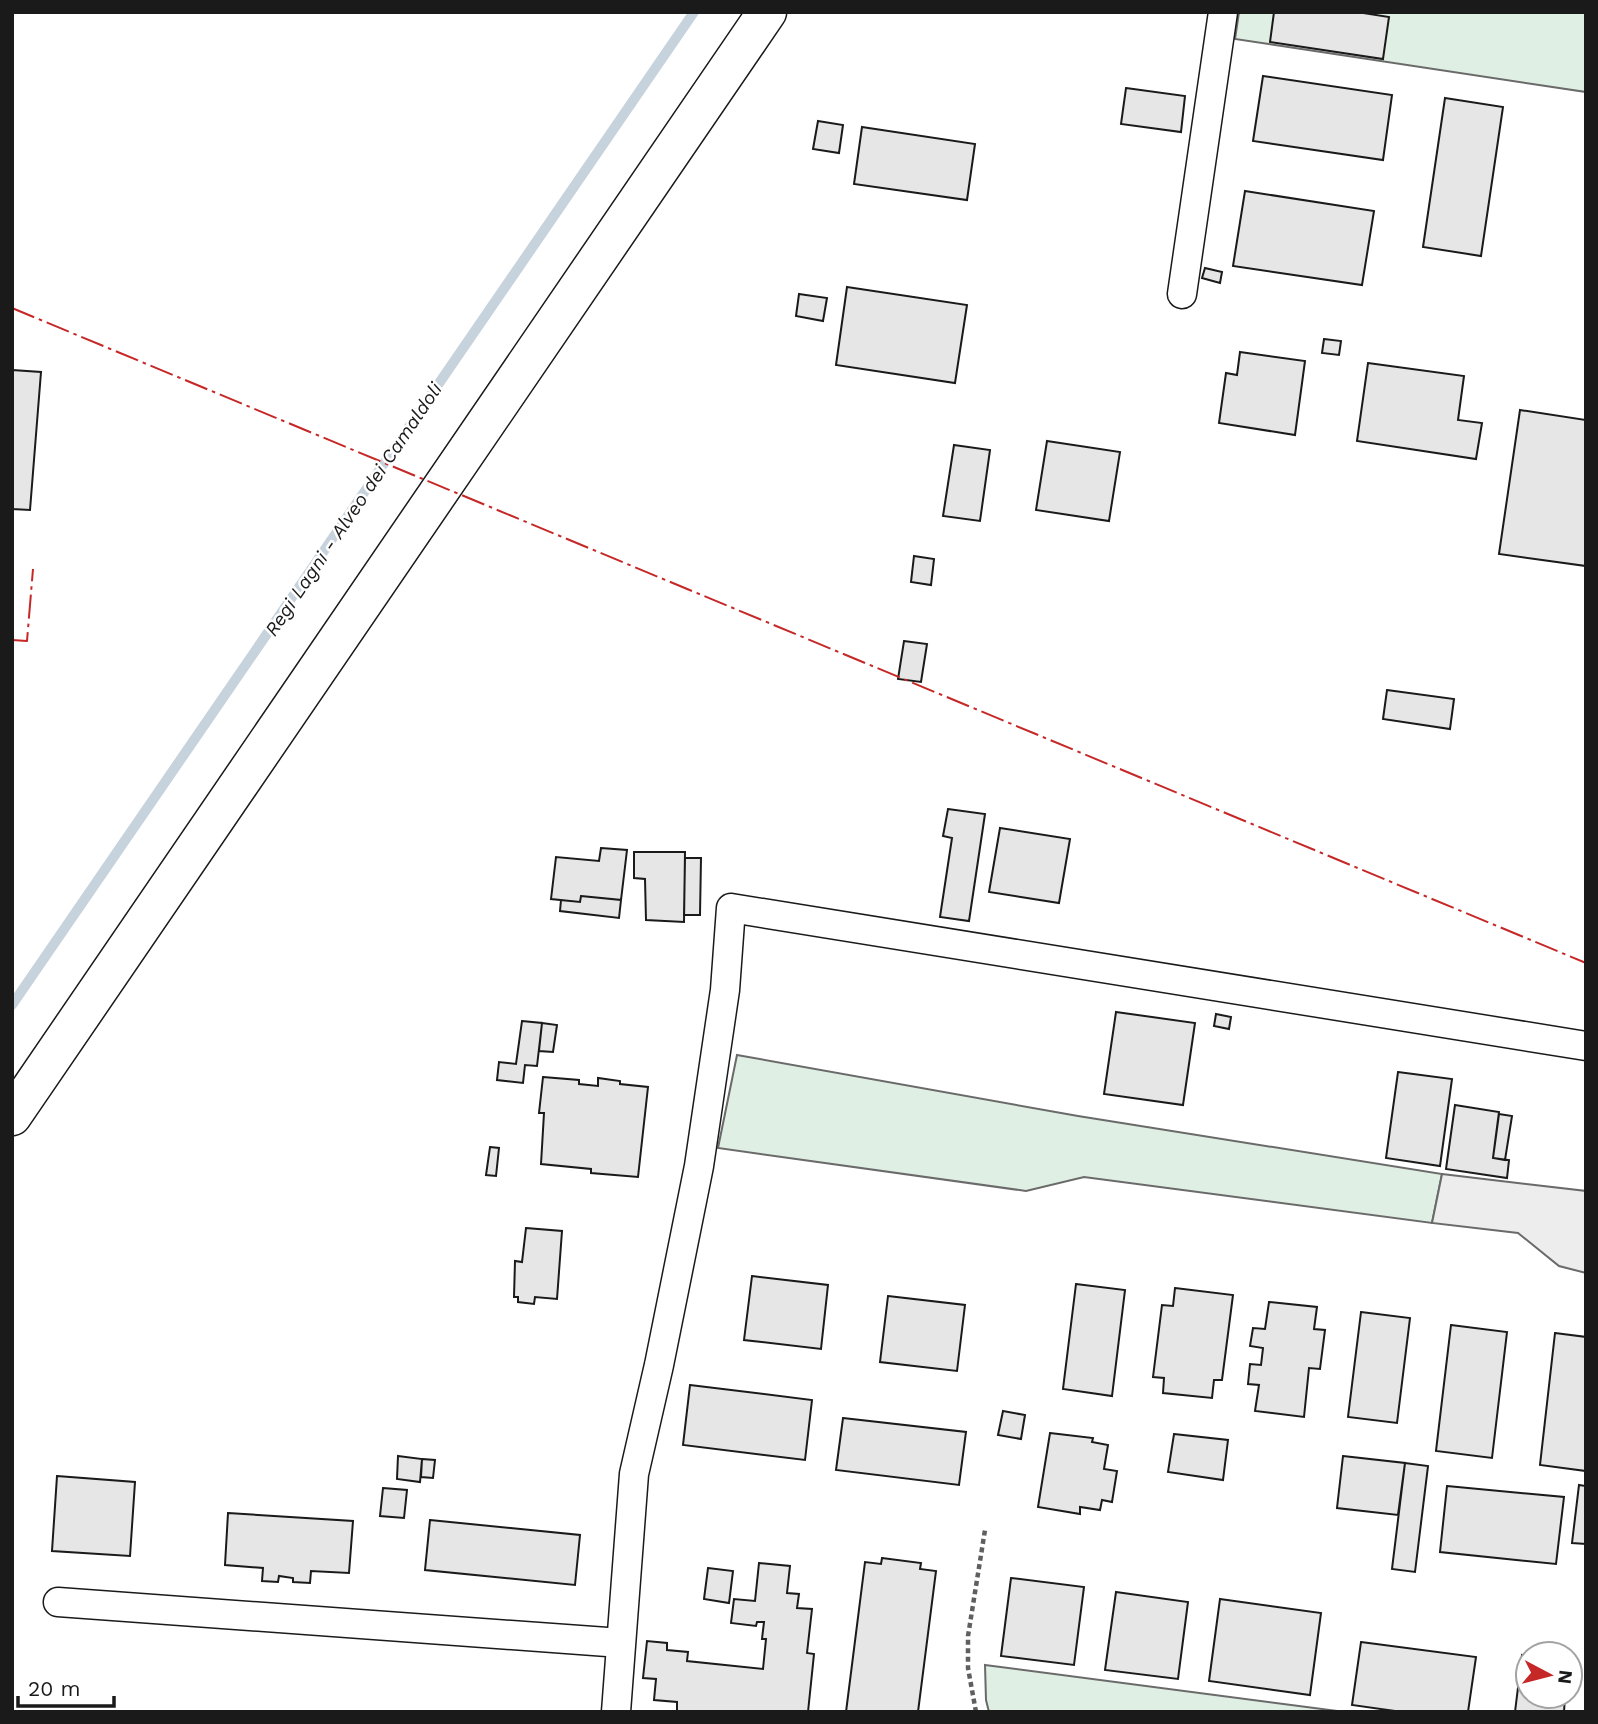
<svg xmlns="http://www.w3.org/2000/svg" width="1598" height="1724" font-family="'Work Sans',sans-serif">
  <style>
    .green { fill: #e0efe3; stroke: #6a6a6a; stroke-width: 2 }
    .parking { fill: #ededed; stroke: #6a6a6a; stroke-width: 2 }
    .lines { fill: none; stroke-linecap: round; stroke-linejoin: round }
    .stream { stroke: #c6d2dc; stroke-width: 10 }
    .building { fill: #e6e6e6; stroke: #1a1a1a; stroke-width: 2 }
    .street-casing { stroke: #1a1a1a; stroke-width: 31 }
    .secondary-casing { stroke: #1a1a1a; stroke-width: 41 }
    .path { stroke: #5f5f5f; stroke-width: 4.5; stroke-dasharray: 5 3.5; stroke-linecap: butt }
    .street { stroke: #fff; stroke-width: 28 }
    .secondary { stroke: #fff; stroke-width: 38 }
    .power { stroke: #c62828; stroke-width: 2; stroke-dasharray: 24 5 3.5 5; stroke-linecap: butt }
    .labels { text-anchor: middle; stroke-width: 5; stroke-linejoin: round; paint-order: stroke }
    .water-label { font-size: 19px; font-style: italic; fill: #1a1a1a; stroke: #fff }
  </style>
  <rect width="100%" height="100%" fill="#fff"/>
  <path class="green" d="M1239 12H1586V92L1235 39Z
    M737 1055 1078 1116 1442 1174 1432 1223 1084 1177 1026 1191 718 1148Z
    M985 1665 1345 1712H989L986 1700Z"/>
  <path class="parking" d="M1442 1174 1586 1191V1273L1559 1266 1518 1233 1432 1223Z"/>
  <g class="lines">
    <path class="stream" d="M12 1005 694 12"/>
  </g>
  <path class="building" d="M1274 12H1357L1389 17 1383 59 1270 42Z
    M1263 76 1392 95 1383 160 1253 141Z
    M1126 88 1185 96 1181 132 1121 124Z
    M1445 98 1503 107 1481 256 1423 247Z
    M818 121 843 125 839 153 813 149Z
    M862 127 975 144 967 200 854 184Z
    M1245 191 1374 211 1362 285 1233 266Z
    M1205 268 1222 272 1220 283 1202 278Z
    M847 287 967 305 955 383 836 365Z
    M799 294 827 298 823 321 796 316Z
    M1324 339 1341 341 1339 355 1322 353Z
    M1240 352 1305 361 1295 435 1219 423 1226 373 1237 375Z
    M1368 363 1464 376 1458 420 1482 423 1476 459 1357 441Z
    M12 370 41 372 30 510 12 509Z
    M1520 410 1586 420V566L1499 554Z
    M1047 441 1120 452 1109 521 1036 510Z
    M954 445 990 450 980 521 943 516Z
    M914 556 934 559 931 585 911 582Z
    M904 641 927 644 921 682 898 679Z
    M1387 690 1454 699 1450 729 1383 719Z
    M948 809 985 814 969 921 940 917 952 838 943 836Z
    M1000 828 1070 839 1059 903 989 892Z
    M601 848 627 850 621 900 581 896 580 902 551 899 556 857 599 861Z
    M634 852H685L684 922 646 920 645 879 634 878Z
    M685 858H701L700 915H684Z
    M581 896 621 900 619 918 560 911 561 900 580 902Z
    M1116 1012 1195 1023 1183 1105 1104 1094Z
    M1216 1014 1231 1017 1229 1029 1214 1026Z
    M522 1021 542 1023 537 1066 525 1065 523 1083 497 1080 499 1062 516 1064Z
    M542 1023 557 1025 553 1052 539 1051Z
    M1398 1072 1452 1079 1440 1166 1386 1158Z
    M543 1077 579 1080V1084L598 1086V1078L620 1081V1084L648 1087 638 1177 591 1173V1169L541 1164 544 1113H539Z
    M1455 1105 1499 1112 1493 1158 1509 1160 1507 1178 1446 1169Z
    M1499 1114 1512 1116 1505 1160 1493 1158Z
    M490 1147 499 1148 496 1176 486 1175Z
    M526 1228 562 1231 557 1299 535 1297 534 1304 518 1302V1297H514L515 1261 522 1262Z
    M752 1276 828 1285 821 1349 744 1340Z
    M1076 1284 1125 1290 1112 1396 1063 1389Z
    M1175 1288 1233 1295 1222 1380H1214L1212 1398 1163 1393 1164 1378 1153 1377 1162 1305 1173 1306Z
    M888 1296 965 1305 957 1371 880 1362Z
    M1269 1302 1317 1307 1314 1329 1325 1330 1320 1369 1309 1368 1304 1417 1255 1411 1259 1385 1248 1384 1250 1364 1261 1365 1263 1348 1250 1346 1253 1328 1265 1329Z
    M1361 1312 1410 1318 1397 1423 1348 1417Z
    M1451 1325 1507 1332 1492 1458 1436 1451Z
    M1555 1333 1586 1337V1471L1540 1465Z
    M690 1385 812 1400 805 1460 683 1445Z
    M1003 1411 1025 1415 1021 1439 998 1435Z
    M843 1418 966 1432 959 1485 836 1470Z
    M1050 1433 1093 1438 1092 1442 1108 1445 1104 1469 1117 1471 1112 1502 1102 1500 1100 1510 1080 1507V1514L1038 1507Z
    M1174 1434 1228 1440 1223 1480 1168 1472Z
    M398 1456 422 1459 420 1482 397 1479Z
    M1343 1456 1405 1463 1398 1515 1337 1508Z
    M422 1459 435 1460 433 1478 421 1477Z
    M1405 1463 1428 1466 1415 1572 1392 1569Z
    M57 1476 135 1482 130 1556 52 1551Z
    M1579 1485 1586 1486V1544L1572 1543Z
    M1447 1486 1564 1497 1556 1564 1440 1552Z
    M383 1488 407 1490 404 1518 380 1516Z
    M228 1513 353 1521 349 1573 311 1571 310 1583 293 1582V1578L279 1576 278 1582 262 1581 263 1568 225 1565Z
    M430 1520 580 1535 575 1585 425 1570Z
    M882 1558 921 1563 920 1569 936 1571 918 1712H846L865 1562 881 1564Z
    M759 1563 790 1566 787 1593 799 1594 797 1608 812 1609 807 1653 814 1654 808 1712H688L677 1711V1702L654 1700 656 1679 643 1678 647 1641 667 1643V1650L688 1652 687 1661 763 1669 766 1639H762L764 1622H757L756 1626 731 1623 734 1599 755 1601Z
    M708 1568 733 1571 729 1603 704 1599Z
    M1011 1578 1084 1587 1074 1665 1001 1656Z
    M1116 1592 1188 1602 1178 1679 1105 1670Z
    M1220 1599 1321 1613 1310 1695 1209 1681Z
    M1361 1642 1476 1657 1468 1712H1402L1352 1705Z
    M1522 1655 1528 1656V1696H1565L1564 1712H1515Z"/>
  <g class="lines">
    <defs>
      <path id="street" d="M1182 294 1223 12
        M58 1602 621 1643
        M616 1712 634 1474 659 1365 699 1166 725 990 731 908 1586 1046"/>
      <path id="secondary" d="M12 1116 767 12"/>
    </defs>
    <use href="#street" class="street-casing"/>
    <use href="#secondary" class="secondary-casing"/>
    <path class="path" d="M976 1712 968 1668V1636L985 1530"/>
    <use href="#street" class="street"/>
    <use href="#secondary" class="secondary"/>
    <path class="power" d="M12 308 1586 963
      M12 640 27 641 33 569"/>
  </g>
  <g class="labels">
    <g class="water-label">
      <text transform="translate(353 509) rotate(-56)" y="7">Regi Lagni - Alveo dei Camaldoli</text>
    </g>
  </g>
  <rect width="1598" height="1724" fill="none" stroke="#1a1a1a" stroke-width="28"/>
  <g transform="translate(1549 1675) rotate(97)"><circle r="33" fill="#ffffff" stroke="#a3a3a3" stroke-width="2"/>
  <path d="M0-5L12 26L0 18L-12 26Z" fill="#c62828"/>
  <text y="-10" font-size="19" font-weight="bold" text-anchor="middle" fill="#1a1a1a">N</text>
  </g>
  <path d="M18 1696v10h96v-10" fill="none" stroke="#1a1a1a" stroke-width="3.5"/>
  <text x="28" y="1696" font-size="21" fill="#1a1a1a" stroke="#ffffff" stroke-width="5" paint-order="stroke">20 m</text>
</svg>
